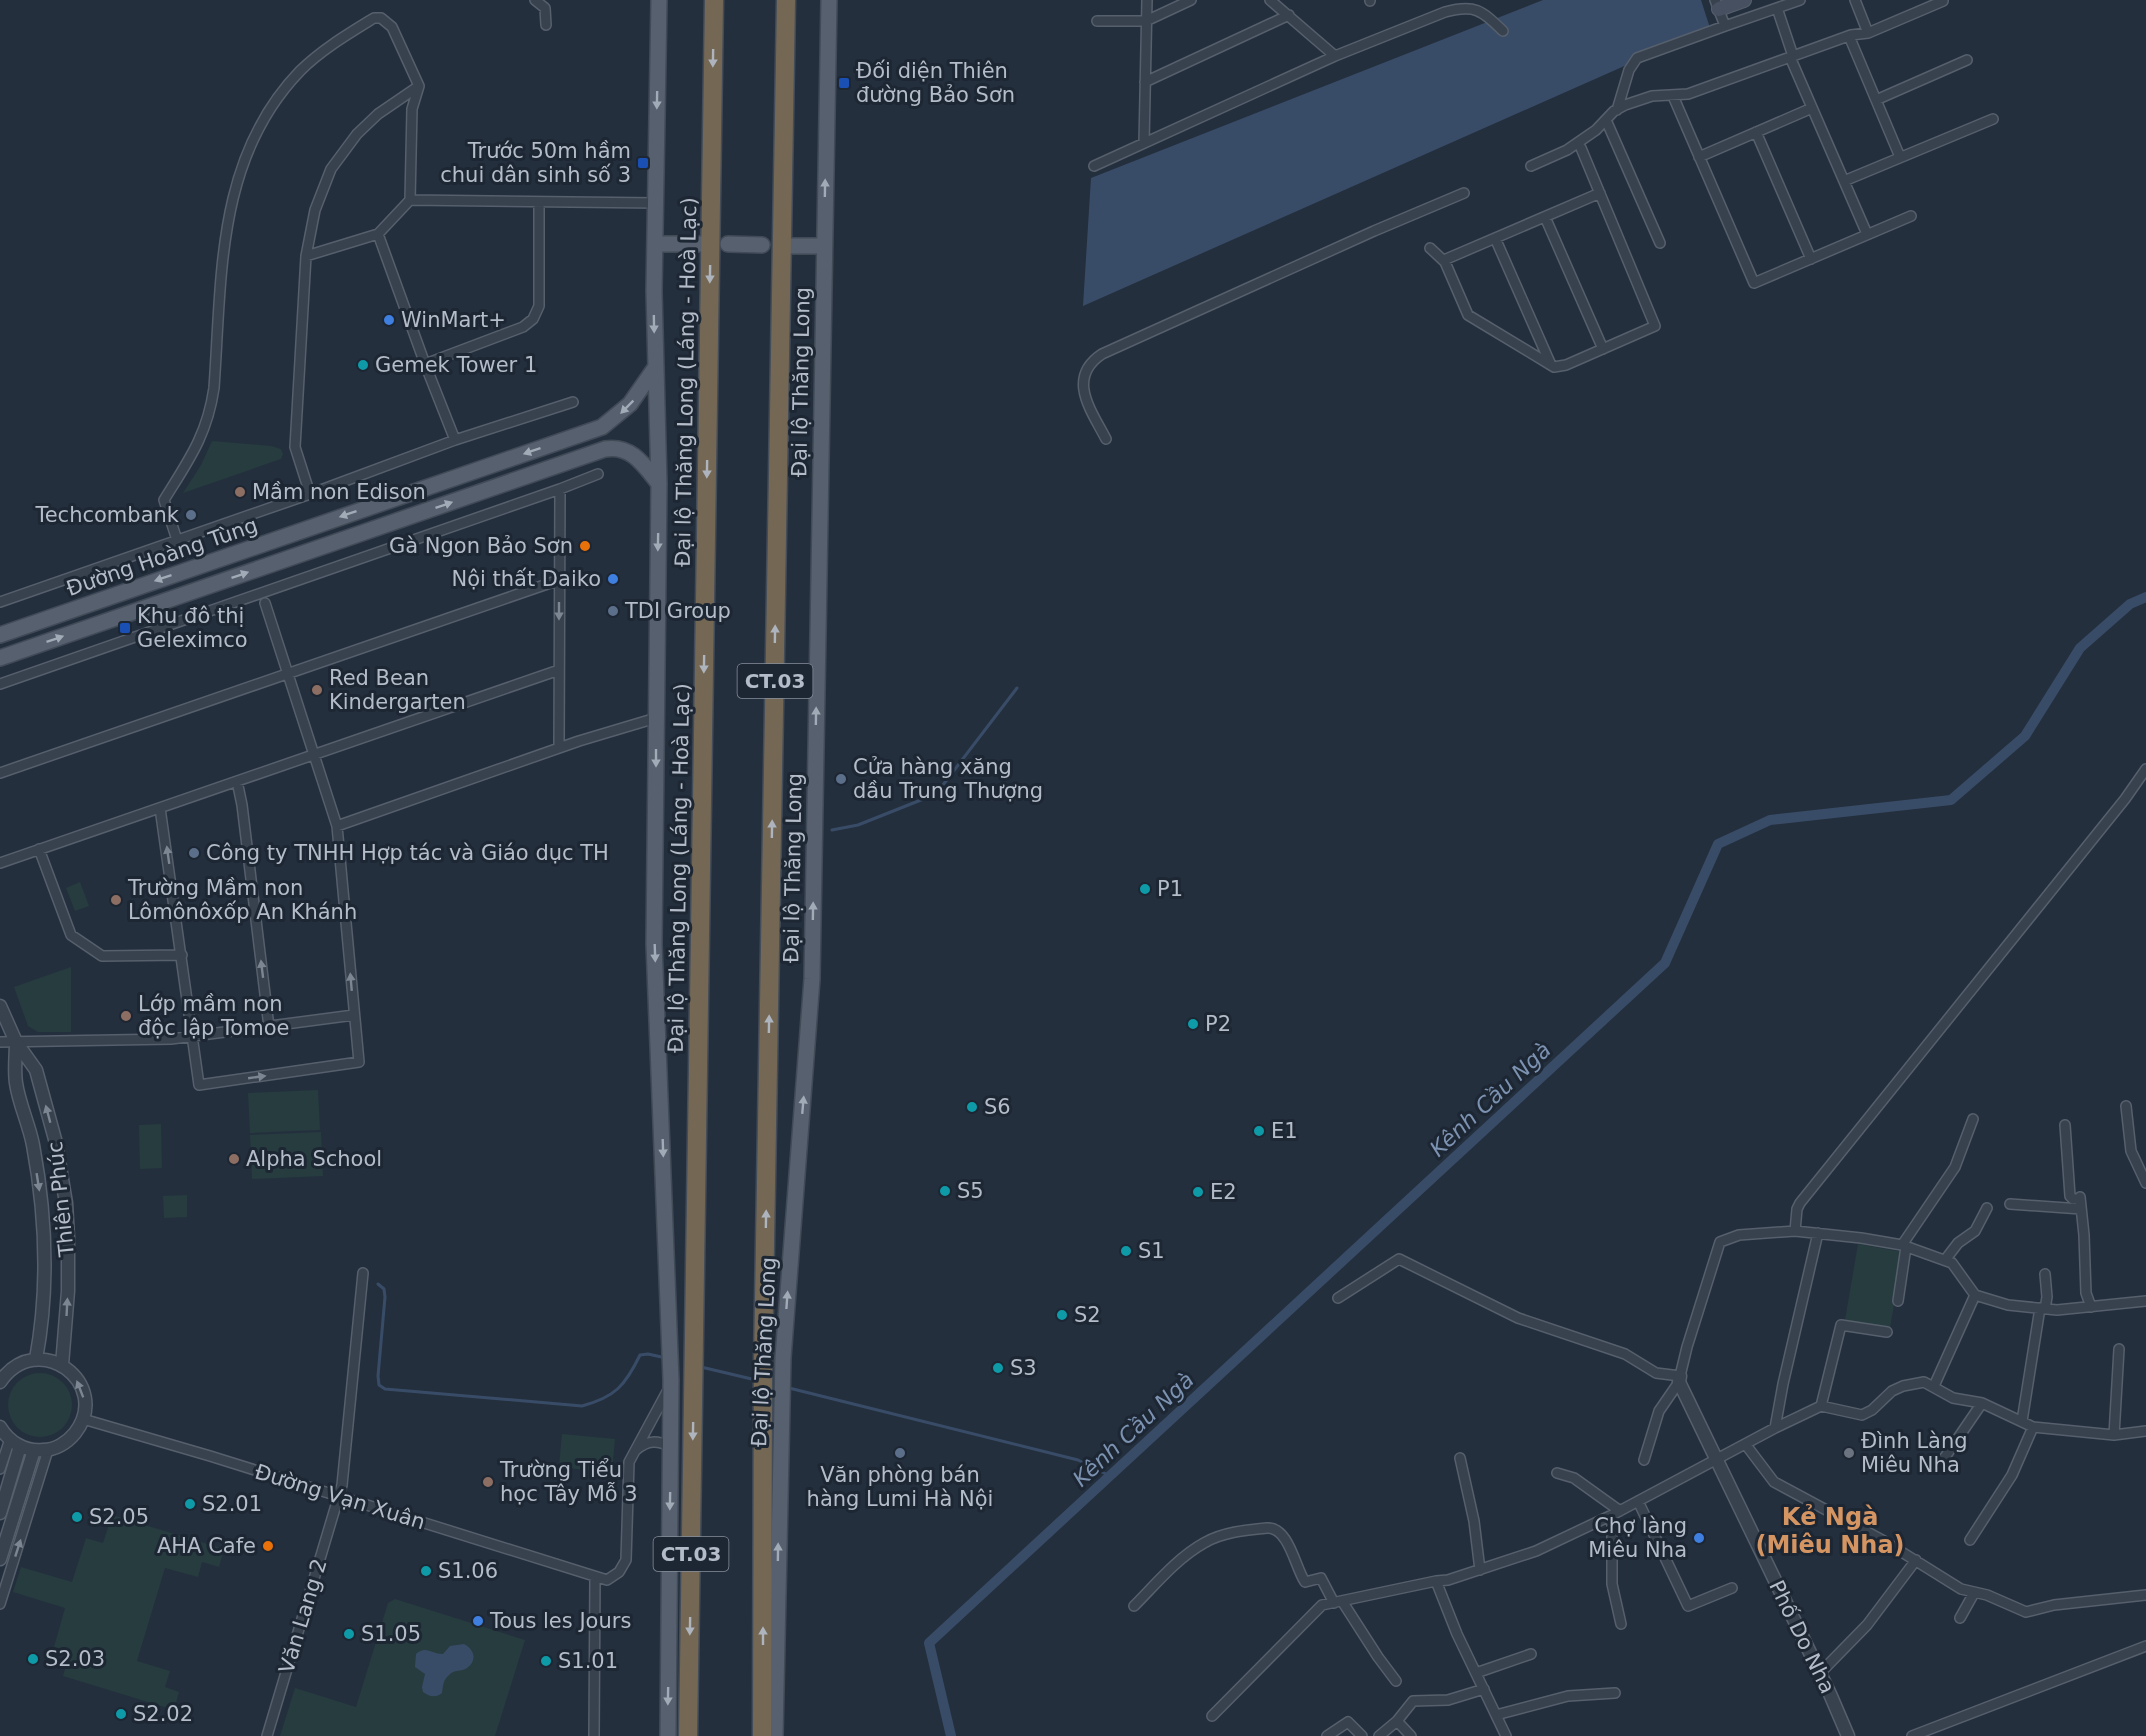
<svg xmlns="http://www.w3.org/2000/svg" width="2146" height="1736" font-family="'DejaVu Sans',sans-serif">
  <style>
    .green { fill: #263c3f }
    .water { fill: #394c67 }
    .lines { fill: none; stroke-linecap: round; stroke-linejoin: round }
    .stream { stroke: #394c67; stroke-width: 3 }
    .canal { stroke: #394c67; stroke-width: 10 }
    .minor-casing { stroke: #565f6c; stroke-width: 12 }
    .tertiary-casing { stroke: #565f6c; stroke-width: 15 }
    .secondary-casing { stroke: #565f6c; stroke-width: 16 }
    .primary-casing { stroke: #414a57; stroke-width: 18 }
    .motorway-casing { stroke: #434c59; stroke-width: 21 }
    .minor { stroke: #38414e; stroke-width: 9 }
    .tertiary { stroke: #38414e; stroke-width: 12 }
    .secondary { stroke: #465061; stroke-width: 14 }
    .primary { stroke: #56606e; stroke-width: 15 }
    .motorway { stroke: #746855; stroke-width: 18 }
    .oneway { fill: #aeb4bd }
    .oneway2 { fill: #a1aab7 }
    .oneway3 { fill: #7c8592 }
    .transit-dot { fill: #1a4fb4; stroke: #1d2633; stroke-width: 2 }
    .shop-dot { fill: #3f7fe0; stroke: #1d2633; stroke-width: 2 }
    .culture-dot { fill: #0f9aa8; stroke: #1d2633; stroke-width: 2 }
    .education-dot { fill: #8d6e63; stroke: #1d2633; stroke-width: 2 }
    .service-dot { fill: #5c6f8a; stroke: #1d2633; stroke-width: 2 }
    .food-dot { fill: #e8710a; stroke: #1d2633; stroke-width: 2 }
    .worship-dot { fill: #6b7280; stroke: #1d2633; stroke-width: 2 }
    .labels { text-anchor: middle; stroke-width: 6; stroke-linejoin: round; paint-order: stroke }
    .shield { fill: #1d2633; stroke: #878f9c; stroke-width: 1.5 }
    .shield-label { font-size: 20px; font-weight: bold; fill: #b4bcc9 }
    .poi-label { font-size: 21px; fill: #b4bcc9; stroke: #1d2633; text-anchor: start }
    .street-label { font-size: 21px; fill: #b4bcc9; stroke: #1d2633 }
    .water-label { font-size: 22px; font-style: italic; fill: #7c92b1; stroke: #1d2633 }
    .quarter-label { font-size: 24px; font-weight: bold; fill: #d59563; stroke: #1d2633 }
  </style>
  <rect width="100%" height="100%" fill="#242f3e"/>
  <path class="green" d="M212 441 271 446 281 449 283 454 281 459 183 493 201 465Z
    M80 882 89 906 75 911 66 888Z
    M71 967V1032H38L28 1026 14 987Z
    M318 1090 320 1130 250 1133 248 1093Z
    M161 1124 162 1168 140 1169 139 1125Z
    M321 1132 323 1176 252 1179 250 1135Z
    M187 1195V1217L164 1218 163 1196Z
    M1858 1244 1903 1252 1890 1328 1845 1320Z
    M8 1405a32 32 0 1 1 64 0a32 32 0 1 1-64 0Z
    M562 1434 615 1439 612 1473 559 1467Z
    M112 1515 224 1549 219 1567 202 1562 198 1577 165 1568 137 1661 170 1671 165 1687 179 1692 174 1710 63 1676 70 1652 54 1647 65 1608 13 1592 21 1567 72 1582 86 1538 103 1543Z
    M395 1599 525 1640 495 1736H280L295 1688 356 1707 388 1603Z"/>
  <path class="water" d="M1543 0H1701L1710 28 1083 306 1091 178Z
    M464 1644C474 1649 478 1660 467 1668 461 1672 454 1669 449 1675 443 1680 443 1686 442 1693 436 1698 430 1697 423 1692L422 1687 425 1674 415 1667 416 1654C426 1645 431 1654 443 1654L450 1646Z"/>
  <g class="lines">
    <path class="stream" d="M832 830 858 825 936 794 1017 688
      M378 1284 384 1289 385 1297 378 1376 379 1385 385 1389 582 1406C615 1397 625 1386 640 1355L648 1354 666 1358
      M701 1367 756 1380
      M789 1388 1078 1460 1110 1476"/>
    <path class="canal" d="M951 1736 929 1643 1665 963 1718 844 1770 820 1951 800 2025 736 2080 648 2130 604 2146 597"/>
    <defs>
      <path id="minor" d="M535 0 545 8 546 25
        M1270 0 1335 56
        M1855 0 1868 33
        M1370 1V0
        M1777 8 1793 56
        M1097 21H1146L1191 0
        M1725 26 1800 0
        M1849 36 1900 157
        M1790 57 1867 234
        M1145 82 1289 15
        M1673 96 1754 283 1911 216
        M1876 100 1967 60
        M1617 110 1629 70 1637 58 1725 26 1715 0
        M1606 120 1660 243
        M1756 132 1811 259
        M1144 143 1147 0
        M1699 157 1812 108
        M1094 166 1335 56 1445 12C1475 4 1481 10 1503 31
        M1531 166 1567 150 1596 130 1614 111 1625 105 1652 96 1688 94 1851 35 1868 33 1943 1
        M1844 181 1993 119
        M1545 217 1603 349
        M378 234 425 364 455 440
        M1495 238 1551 365
        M1430 248 1445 262 1468 315 1554 367 1566 365 1655 326 1581 148
        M306 256 378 234 410 200 655 203
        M1444 260 1600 193
        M425 364 523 327 533 319 539 306V202
        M1106 439C1091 410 1066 378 1102 354L1374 231 1464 193
        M310 494 295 447 306 256 315 210 331 169 357 134 378 114 419 86
        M177 540 164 500C188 461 207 436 214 388 222 276 216 158 300 71 321 50 348 34 374 18H381L392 27 419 86 412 109 410 200
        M0 602 310 494 455 440 573 402
        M0 684 560 489 598 474
        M559 748 560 489
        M0 773 559 580
        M237 781 242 805 269 1027
        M160 808 199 1085 359 1062 337 826 265 603
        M337 826 579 741 656 718
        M39 849 71 935 102 956 182 955
        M0 863 559 670
        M0 1042 171 1039 354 1015
        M2126 1106 2131 1151 2146 1183
        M2065 1125 2070 1196 2073 1199H2080
        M2080 1197 2084 1235 2086 1293 2091 1307
        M2010 1204 2081 1209
        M1795 1231 1797 1209 1800 1203 2125 799 2146 769
        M1902 1245 1955 1167 1973 1119
        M1945 1260 1958 1243 1975 1231 1987 1208
        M1338 1298 1399 1259 1518 1318 1625 1354 1656 1373 1680 1376 1687 1347 1720 1242 1739 1235 1795 1231 1861 1238 1902 1245 1952 1263 1975 1295 2008 1305 2057 1310 2146 1301
        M1898 1301 1906 1247
        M2045 1309 2047 1297 2045 1274
        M1934 1386 1975 1295
        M1821 1406 1841 1325 1887 1332
        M83 1419 210 1456 607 1580 619 1572 626 1560 629 1462 669 1388
        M2022 1421 2040 1308
        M1775 1428 1783 1384 1818 1233
        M2114 1435 2119 1349
        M1746 1445 1774 1482 1884 1541 1961 1589 1987 1595 2026 1612 2054 1605 2146 1595
        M636 1450C648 1440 657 1440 671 1447
        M1460 1458 1474 1521 1480 1570
        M1644 1460 1659 1411 1679 1382
        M1943 1460 1982 1403
        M0 1469 10 1439
        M1557 1473 1574 1478 1620 1511
        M1638 1501 1688 1606 1732 1588
        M1612 1515V1584L1621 1624
        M1970 1540 2012 1475 2033 1427
        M1436 1581 1457 1634 1506 1736
        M1342 1601 1378 1657 1396 1681
        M0 1604 48 1450
        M1134 1606C1155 1585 1177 1558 1204 1543 1223 1532 1246 1530 1268 1528 1289 1528 1295 1567 1305 1582L1321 1578 1334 1603
        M1960 1618 1974 1593
        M1476 1673 1531 1654
        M1820 1673 1867 1625 1916 1560
        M1496 1715 1568 1696 1615 1693
        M1212 1716 1322 1605 1436 1581 1448 1580 1536 1551 1612 1515 1775 1428 1821 1406 1862 1415 1872 1410 1892 1391 1903 1386 1924 1382 1953 1398 1982 1403 2033 1427 2114 1435 2146 1431
        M1397 1721 1411 1736
        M267 1736 342 1485 363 1273
        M594 1736 595 1577
        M1327 1736 1348 1722 1362 1736
        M1379 1736 1397 1721 1413 1701 1448 1700 1484 1689
        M1912 1736 2146 1646"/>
      <path id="tertiary" d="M0 1006 16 1042 36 1070 56 1143 66 1203 68 1238V1291L62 1365
        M16 1042C16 1055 14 1070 16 1083 19 1104 29 1124 33 1145 46 1215 49 1289 36 1359
        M1680 1376 1679 1382 1830 1694 1848 1736
        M0 1382C38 1327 113 1384 75 1433 67 1443 55 1450 43 1450 25 1452 9 1442 0 1427
        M0 1513 20 1446
        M0 1559 34 1450"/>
      <path id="secondary" d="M1719 9 1744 0"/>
      <path id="primary" d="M659 0 654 291 659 484 654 944 671 1380 668 1736
        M655 244H708
        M728 244 762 245
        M788 246H824
        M0 635 602 427 630 404 655 368
        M0 658 605 449C632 445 644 465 659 484
        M775 1736 783 1358 812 979 829 0"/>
      <path id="motorway" d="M688 1736 714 0
        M762 1736 763 1361 786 0"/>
    </defs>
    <use href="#minor" class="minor-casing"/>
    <use href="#tertiary" class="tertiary-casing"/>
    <use href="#secondary" class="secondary-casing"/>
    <use href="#primary" class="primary-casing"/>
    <use href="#motorway" class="motorway-casing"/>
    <use href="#minor" class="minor"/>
    <use href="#tertiary" class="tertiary"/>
    <use href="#secondary" class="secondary"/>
    <use href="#primary" class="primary"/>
    <use href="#motorway" class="motorway"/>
  </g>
  <defs><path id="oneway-solid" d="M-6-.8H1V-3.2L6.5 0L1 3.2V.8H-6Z" transform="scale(1.5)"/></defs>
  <g class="oneway">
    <use href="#oneway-solid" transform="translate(713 58) rotate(91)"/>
    <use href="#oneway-solid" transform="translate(710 274) rotate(91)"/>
    <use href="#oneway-solid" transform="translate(707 469) rotate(91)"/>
    <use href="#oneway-solid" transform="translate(775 634) rotate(-89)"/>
    <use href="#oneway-solid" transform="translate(704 664) rotate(91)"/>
    <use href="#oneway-solid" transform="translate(772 829) rotate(-89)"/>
    <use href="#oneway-solid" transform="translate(769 1024) rotate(-89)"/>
    <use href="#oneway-solid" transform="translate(766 1219) rotate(-89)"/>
    <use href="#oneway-solid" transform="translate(693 1431) rotate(91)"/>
    <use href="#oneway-solid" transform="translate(690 1626) rotate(91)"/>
    <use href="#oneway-solid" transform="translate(763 1636) rotate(-90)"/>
  </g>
  <g class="oneway2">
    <use href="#oneway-solid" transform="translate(657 100) rotate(91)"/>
    <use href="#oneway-solid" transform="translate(825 188) rotate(-89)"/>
    <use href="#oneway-solid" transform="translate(654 324) rotate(89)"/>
    <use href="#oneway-solid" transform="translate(627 407) rotate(135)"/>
    <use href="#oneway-solid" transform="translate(532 451) rotate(161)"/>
    <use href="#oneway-solid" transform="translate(444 505) rotate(-19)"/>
    <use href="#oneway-solid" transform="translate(348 514) rotate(161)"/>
    <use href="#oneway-solid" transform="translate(658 542) rotate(91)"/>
    <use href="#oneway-solid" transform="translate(240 575) rotate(-19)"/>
    <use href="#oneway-solid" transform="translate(163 578) rotate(161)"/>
    <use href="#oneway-solid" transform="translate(55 639) rotate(-19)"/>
    <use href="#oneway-solid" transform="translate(816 716) rotate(-89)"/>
    <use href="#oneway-solid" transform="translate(656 758) rotate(90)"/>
    <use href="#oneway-solid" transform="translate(813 911) rotate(-89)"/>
    <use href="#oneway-solid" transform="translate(655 953) rotate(88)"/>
    <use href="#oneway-solid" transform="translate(803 1105) rotate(-85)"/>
    <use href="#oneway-solid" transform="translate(663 1148) rotate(88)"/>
    <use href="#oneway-solid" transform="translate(787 1300) rotate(-86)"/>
    <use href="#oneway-solid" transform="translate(670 1501) rotate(91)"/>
    <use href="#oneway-solid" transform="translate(778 1552) rotate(-89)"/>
    <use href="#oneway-solid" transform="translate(668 1696) rotate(91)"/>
  </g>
  <g class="oneway3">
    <use href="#oneway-solid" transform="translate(559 611) rotate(90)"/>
    <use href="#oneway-solid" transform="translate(168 855) rotate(-98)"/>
    <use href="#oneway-solid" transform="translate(262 969) rotate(-97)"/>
    <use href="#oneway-solid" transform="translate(351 982) rotate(-95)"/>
    <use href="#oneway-solid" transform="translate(257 1077) rotate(-8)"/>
    <use href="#oneway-solid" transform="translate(48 1114) rotate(-105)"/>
    <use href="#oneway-solid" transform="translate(38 1182) rotate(81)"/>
    <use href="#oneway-solid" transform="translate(67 1307) rotate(-87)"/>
    <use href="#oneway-solid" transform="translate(80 1389) rotate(-111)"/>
    <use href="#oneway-solid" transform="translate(18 1548) rotate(-72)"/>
  </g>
  <g class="transit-dot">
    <rect x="838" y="77" width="12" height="12" rx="3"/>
    <rect x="637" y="157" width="12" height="12" rx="3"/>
    <rect x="119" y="622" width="12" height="12" rx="3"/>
  </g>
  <g class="shop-dot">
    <circle cx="389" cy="320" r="6"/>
    <circle cx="613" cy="579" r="6"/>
    <circle cx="1699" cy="1538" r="6"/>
    <circle cx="478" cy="1621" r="6"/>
  </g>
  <g class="culture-dot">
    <circle cx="363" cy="365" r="6"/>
    <circle cx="1145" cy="889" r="6"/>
    <circle cx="1193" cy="1024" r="6"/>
    <circle cx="972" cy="1107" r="6"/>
    <circle cx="1259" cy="1131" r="6"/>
    <circle cx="945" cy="1191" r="6"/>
    <circle cx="1198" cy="1192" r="6"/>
    <circle cx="1126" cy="1251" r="6"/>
    <circle cx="1062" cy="1315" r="6"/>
    <circle cx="998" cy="1368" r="6"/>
    <circle cx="190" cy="1504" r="6"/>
    <circle cx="77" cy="1517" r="6"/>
    <circle cx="426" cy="1571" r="6"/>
    <circle cx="349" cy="1634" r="6"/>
    <circle cx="33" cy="1659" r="6"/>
    <circle cx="546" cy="1661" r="6"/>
    <circle cx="121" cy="1714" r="6"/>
  </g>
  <g class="education-dot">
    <circle cx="240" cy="492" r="6"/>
    <circle cx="317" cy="690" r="6"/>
    <circle cx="116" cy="900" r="6"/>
    <circle cx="126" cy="1016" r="6"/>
    <circle cx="234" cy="1159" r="6"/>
    <circle cx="488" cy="1482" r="6"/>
  </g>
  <g class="service-dot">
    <circle cx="191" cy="515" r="6"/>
    <circle cx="613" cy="611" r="6"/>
    <circle cx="841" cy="779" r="6"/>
    <circle cx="194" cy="853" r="6"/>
    <circle cx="900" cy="1453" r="6"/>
  </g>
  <g class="food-dot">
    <circle cx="585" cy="546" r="6"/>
    <circle cx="268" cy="1546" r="6"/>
  </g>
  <circle class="worship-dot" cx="1849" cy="1453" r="6"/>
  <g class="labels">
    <g class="shield">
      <rect x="737.5" y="664" width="75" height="34" rx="4.5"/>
      <rect x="653.5" y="1537" width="75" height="34" rx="4.5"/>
    </g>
    <g class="shield-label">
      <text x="775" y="688">CT.03</text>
      <text x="691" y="1561">CT.03</text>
    </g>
    <g class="poi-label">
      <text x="856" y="78">Đối diện Thiên<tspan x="856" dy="24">đường Bảo Sơn</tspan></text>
      <text x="631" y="158" text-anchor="end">Trước 50m hầm<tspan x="631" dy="24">chui dân sinh số 3</tspan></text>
      <text x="401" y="327">WinMart+</text>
      <text x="375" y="372">Gemek Tower 1</text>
      <text x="252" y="499">Mầm non Edison</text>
      <text x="179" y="522" text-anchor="end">Techcombank</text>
      <text x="573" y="553" text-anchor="end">Gà Ngon Bảo Sơn</text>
      <text x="601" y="586" text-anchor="end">Nội thất Daiko</text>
      <text x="625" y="618">TDI Group</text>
      <text x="137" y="623">Khu đô thị<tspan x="137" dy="24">Geleximco</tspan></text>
      <text x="329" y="685">Red Bean<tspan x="329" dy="24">Kindergarten</tspan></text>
      <text x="853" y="774">Cửa hàng xăng<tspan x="853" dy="24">dầu Trung Thượng</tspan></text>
      <text x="206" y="860">Công ty TNHH Hợp tác và Giáo dục TH</text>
      <text x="128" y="895">Trường Mầm non<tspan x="128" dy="24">Lômônôxốp An Khánh</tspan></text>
      <text x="1157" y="896">P1</text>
      <text x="138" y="1011">Lớp mầm non<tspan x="138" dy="24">độc lập Tomoe</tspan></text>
      <text x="1205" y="1031">P2</text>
      <text x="984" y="1114">S6</text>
      <text x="1271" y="1138">E1</text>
      <text x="246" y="1166">Alpha School</text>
      <text x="957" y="1198">S5</text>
      <text x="1210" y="1199">E2</text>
      <text x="1138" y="1258">S1</text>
      <text x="1074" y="1322">S2</text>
      <text x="1010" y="1375">S3</text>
      <text x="1861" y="1448">Đình Làng<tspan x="1861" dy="24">Miêu Nha</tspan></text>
      <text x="500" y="1477">Trường Tiểu<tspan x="500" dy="24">học Tây Mỗ 3</tspan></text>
      <text x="900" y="1482" text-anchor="middle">Văn phòng bán<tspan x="900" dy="24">hàng Lumi Hà Nội</tspan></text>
      <text x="202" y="1511">S2.01</text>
      <text x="89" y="1524">S2.05</text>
      <text x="1687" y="1533" text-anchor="end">Chợ làng<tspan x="1687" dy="24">Miêu Nha</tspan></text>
      <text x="256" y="1553" text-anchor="end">AHA Cafe</text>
      <text x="438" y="1578">S1.06</text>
      <text x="490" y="1628">Tous les Jours</text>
      <text x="361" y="1641">S1.05</text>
      <text x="45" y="1666">S2.03</text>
      <text x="558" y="1668">S1.01</text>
      <text x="133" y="1721">S2.02</text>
    </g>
    <g class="street-label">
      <text transform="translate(686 382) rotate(-89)" y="7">Đại lộ Thăng Long (Láng - Hoà Lạc)</text>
      <text transform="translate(801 382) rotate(-89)" y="7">Đại lộ Thăng Long</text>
      <text transform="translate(162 557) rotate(-19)" y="7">Đường Hoàng Tùng</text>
      <text transform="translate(679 868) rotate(-89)" y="7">Đại lộ Thăng Long (Láng - Hoà Lạc)</text>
      <text transform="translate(793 868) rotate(-89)" y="7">Đại lộ Thăng Long</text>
      <text transform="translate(61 1199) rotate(-96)" y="7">Thiên Phúc</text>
      <text transform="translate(764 1352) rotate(-87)" y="7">Đại lộ Thăng Long</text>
      <text transform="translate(340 1497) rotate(17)" y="7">Đường Vạn Xuân</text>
      <text transform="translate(303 1616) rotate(-73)" y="7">Văn Lang 2</text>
      <text transform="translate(1802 1637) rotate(64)" y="7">Phố Do Nha</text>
    </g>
    <g class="water-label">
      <text transform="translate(1490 1099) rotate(-43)" y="8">Kênh Cầu Ngà</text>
      <text transform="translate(1133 1429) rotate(-43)" y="8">Kênh Cầu Ngà</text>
    </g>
    <g class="quarter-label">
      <text x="1830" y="1525">Kẻ Ngà<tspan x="1830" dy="28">(Miêu Nha)</tspan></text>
    </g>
  </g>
</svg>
